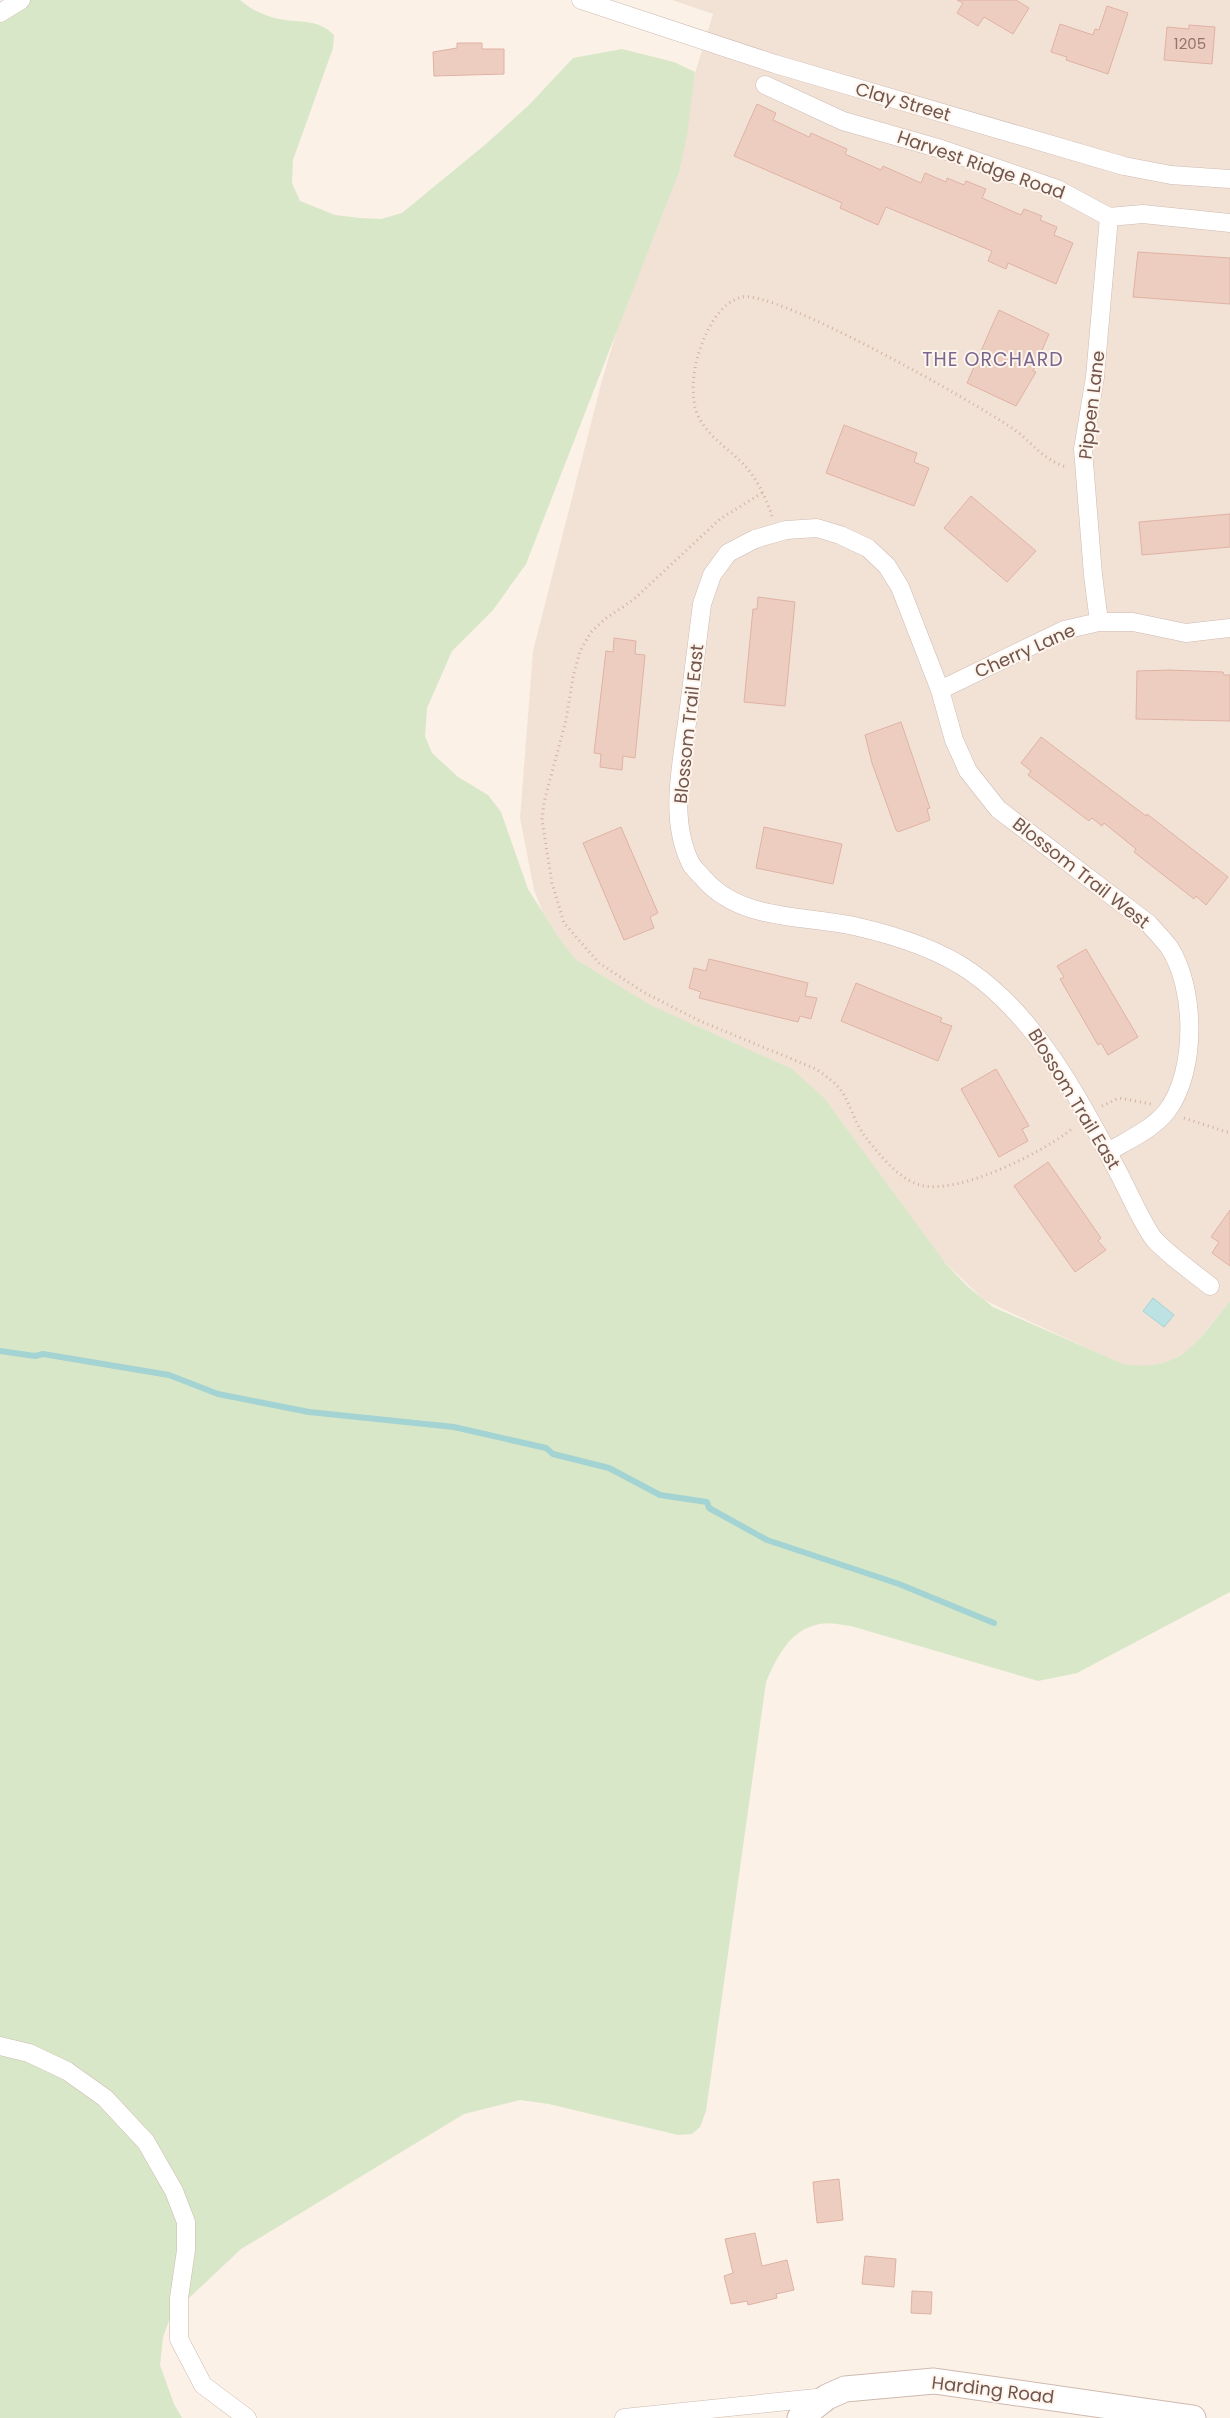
<svg xmlns="http://www.w3.org/2000/svg" width="1230" height="2418" font-family="Poppins,sans-serif">
  <style>
    .residential { fill: #f2e2d6 }
    .green { fill: #d8e7c7 }
    .water { fill: #bde2e3; stroke: #a4d3d4 }
    .lines { fill: none; stroke-linecap: round; stroke-linejoin: round }
    .stream { stroke: #a4d3d4; stroke-width: 6 }
    .building { fill: #eecdc1; stroke: #dfb2a3 }
    .minor-casing { stroke: #cebab1; stroke-width: 19 }
    .secondary-casing { stroke: #d0b9af; stroke-width: 27 }
    .path { stroke: #d3b0a4; stroke-width: 3; stroke-dasharray: 1 4; stroke-linecap: butt }
    .minor { stroke: #fff; stroke-width: 18 }
    .secondary { stroke: #fff; stroke-width: 25 }
    .labels { text-anchor: middle; stroke-width: 4; stroke-linejoin: round; paint-order: stroke }
    .number-label { font-size: 15px; fill: #91746b }
    .street-label { font-size: 18px; fill: #72564e; stroke: #fef5ed }
    .neighbourhood-label { font-size: 19px; letter-spacing: 1px; fill: #7b668e; stroke: #fef5ed }
  </style>
  <rect width="100%" height="100%" fill="#fbf1e7"/>
  <path class="residential" d="M672 0H1230V1301L1191 1349 1167 1363 1146 1368 1123 1365 984 1300 907 1226 562 962 534 890 520 818 533 651 602 380 713 14Z"/>
  <path class="green" d="M28 0H240C249 8 262 15 275 18 297 24 316 17 334 35L333 48 293 160 292 183 300 201 335 215 360 218 381 219 402 213 486 144 530 104 573 58 622 49 674 62 695 72 687 136 679 172 526 564 493 610 452 651 427 708 425 736 432 753 458 777 488 795 501 812 528 889 557 935 575 959 650 1005 792 1069 824 1098 946 1264 967 1286 993 1307 1123 1364C1183 1373 1196 1342 1230 1301V1592L1077 1673 1038 1681 851 1626C841 1625 829 1622 820 1624 790 1629 777 1657 766 1682L706 2111 700 2127 692 2134 678 2135 549 2104 520 2100 464 2114 241 2249 171 2315 163 2337 160 2365 174 2404 182 2418H0V15Z"/>
  <path class="water" d="M1153 1298 1174 1315 1164 1327 1143 1311Z"/>
  <g class="lines">
    <path class="stream" d="M0 1351 35 1356 43 1354 169 1375 218 1394 309 1412 454 1427 546 1448 553 1454 609 1468 660 1495 707 1502 709 1508 767 1540 899 1584 994 1623"/>
  </g>
  <path class="building" d="M957 0H1016L1029 8 1013 34 984 17 978 26 957 13 963 3Z
    M1107 6 1128 13 1108 74 1066 60 1067 57 1051 52 1060 24 1093 35 1095 29 1099 30Z
    M1189 25 1215 27 1212 64 1164 60 1167 27 1189 29Z
    M457 43H482V49H504V74L434 76 433 52 457 48Z
    M757 104 776 113 773 120 809 137 811 133 847 149 845 154 881 170 883 166 921 183 925 173 946 182 947 178 964 185 966 181 986 189 982 198 1021 215 1024 209 1042 216 1040 220 1057 227 1054 235 1073 243 1056 284 1008 263 1006 269 988 261 992 251 886 207 878 225 840 208 842 203 734 156Z
    M1138 252 1230 258V304L1133 297Z
    M999 310 1049 334 1033 371 1036 372 1016 406 967 383Z
    M844 425 917 453 914 462 929 468 914 506 826 473Z
    M971 496 1036 551 1007 582 944 528Z
    M1230 514V547L1142 555 1139 522Z
    M758 597 795 602 785 706 744 702 753 609H757Z
    M614 638 636 641 635 654 645 655 635 758 623 756 622 770 600 767 601 754 594 753 606 651 613 652Z
    M1169 670 1223 672 1224 675H1230V721L1136 719 1137 671Z
    M901 722 930 808 927 809 930 820 898 832 896 830 872 763 865 735Z
    M1041 737 1146 816 1147 814 1228 877 1206 905 1196 896 1194 899 1134 852 1136 849 1104 823 1102 826 1092 818 1089 821 1028 775 1031 771 1021 763Z
    M621 827 658 913 650 917 654 928 624 940 583 843Z
    M764 827 842 844 833 884 756 868Z
    M1086 949 1138 1037 1108 1055 1101 1043 1098 1045 1060 979 1064 977 1057 966Z
    M709 959 808 983 805 996 817 998 811 1019 800 1016 798 1022 699 998 701 992 689 988 694 968 706 971Z
    M856 983 942 1018 940 1022 952 1026 938 1061 841 1021Z
    M996 1069 1029 1126 1022 1129 1028 1141 999 1157 961 1089Z
    M1048 1162 1101 1238 1098 1241 1106 1250 1075 1272 1014 1186Z
    M1230 1210V1266L1212 1253 1219 1242 1211 1237Z
    M839 2179 843 2220 817 2223 813 2182Z
    M755 2233 762 2266 787 2260 794 2290 776 2294 777 2298 748 2305 747 2301 731 2304 724 2276 733 2273 725 2239Z
    M865 2256 896 2259 894 2287 862 2284Z
    M912 2291 932 2292 931 2314 911 2313Z"/>
  <g class="lines">
    <defs>
      <path id="minor" d="M581 0 775 64 1124 166 1171 175 1230 179
        M0 13 21 0
        M765 85 843 121 941 149 1057 189 1109 217 1143 214 1230 223
        M1099 622 1093 575 1083 449 1095 377 1109 217
        M940 690 1064 630 1099 622H1133L1186 633 1230 628
        M1108 1152C1128 1140 1153 1129 1167 1111 1197 1071 1196 988 1169 947 1163 939 1155 931 1149 924L998 809 968 771 954 740 940 690 900 587 887 566 868 548 840 535 817 528 786 530 755 539 728 553 712 575 702 604C697 641 693 678 688 715 682 764 668 818 691 864 694 869 700 874 704 879 741 921 803 915 854 926 894 935 937 948 971 972 1038 1019 1079 1099 1117 1170 1127 1188 1142 1224 1154 1239 1168 1255 1193 1272 1210 1286
        M0 2046 29 2053 67 2071 105 2098 146 2142 174 2191 186 2222V2250L179 2298V2339L203 2385 247 2418
        M624 2418 826 2397"/>
      <path id="secondary" d="M800 2418 827 2397 845 2389 934 2381 1193 2418"/>
    </defs>
    <use href="#minor" class="minor-casing"/>
    <use href="#secondary" class="secondary-casing"/>
    <path class="path" d="M762 493 720 519 633 600 605 619 591 632 580 651 573 677 566 720 544 802 542 820 552 883 564 923 599 963 643 992 700 1021 816 1069C827 1077 837 1083 844 1095 851 1107 855 1123 864 1135 878 1153 898 1179 920 1185 957 1196 1044 1152 1073 1128
      M772 516C767 500 757 479 746 467 729 448 701 433 695 407 690 381 696 354 708 330 715 316 726 301 742 297 777 290 974 402 1012 428 1031 441 1043 460 1066 467
      M1102 1106 1119 1098 1151 1104
      M1184 1118 1230 1133"/>
    <use href="#minor" class="minor"/>
    <use href="#secondary" class="secondary"/>
  </g>
  <g class="labels">
    <g class="number-label">
      <text x="1190" y="49">1205</text>
    </g>
    <g class="street-label">
      <text transform="translate(903 102) rotate(16)" y="6">Clay Street</text>
      <text transform="translate(981 165) rotate(19)" y="6">Harvest Ridge Road</text>
      <text transform="translate(1092 405) rotate(-83)" y="6">Pippen Lane</text>
      <text transform="translate(1025 651) rotate(-24)" y="6">Cherry Lane</text>
      <text transform="translate(689 724) rotate(-84)" y="6">Blossom Trail East</text>
      <text transform="translate(1081 873) rotate(38)" y="6">Blossom Trail West</text>
      <text transform="translate(1074 1099) rotate(59)" y="6">Blossom Trail East</text>
      <text transform="translate(993 2390) rotate(7)" y="6">Harding Road</text>
    </g>
    <g class="neighbourhood-label">
      <text x="993" y="366">THE ORCHARD</text>
    </g>
  </g>
</svg>
